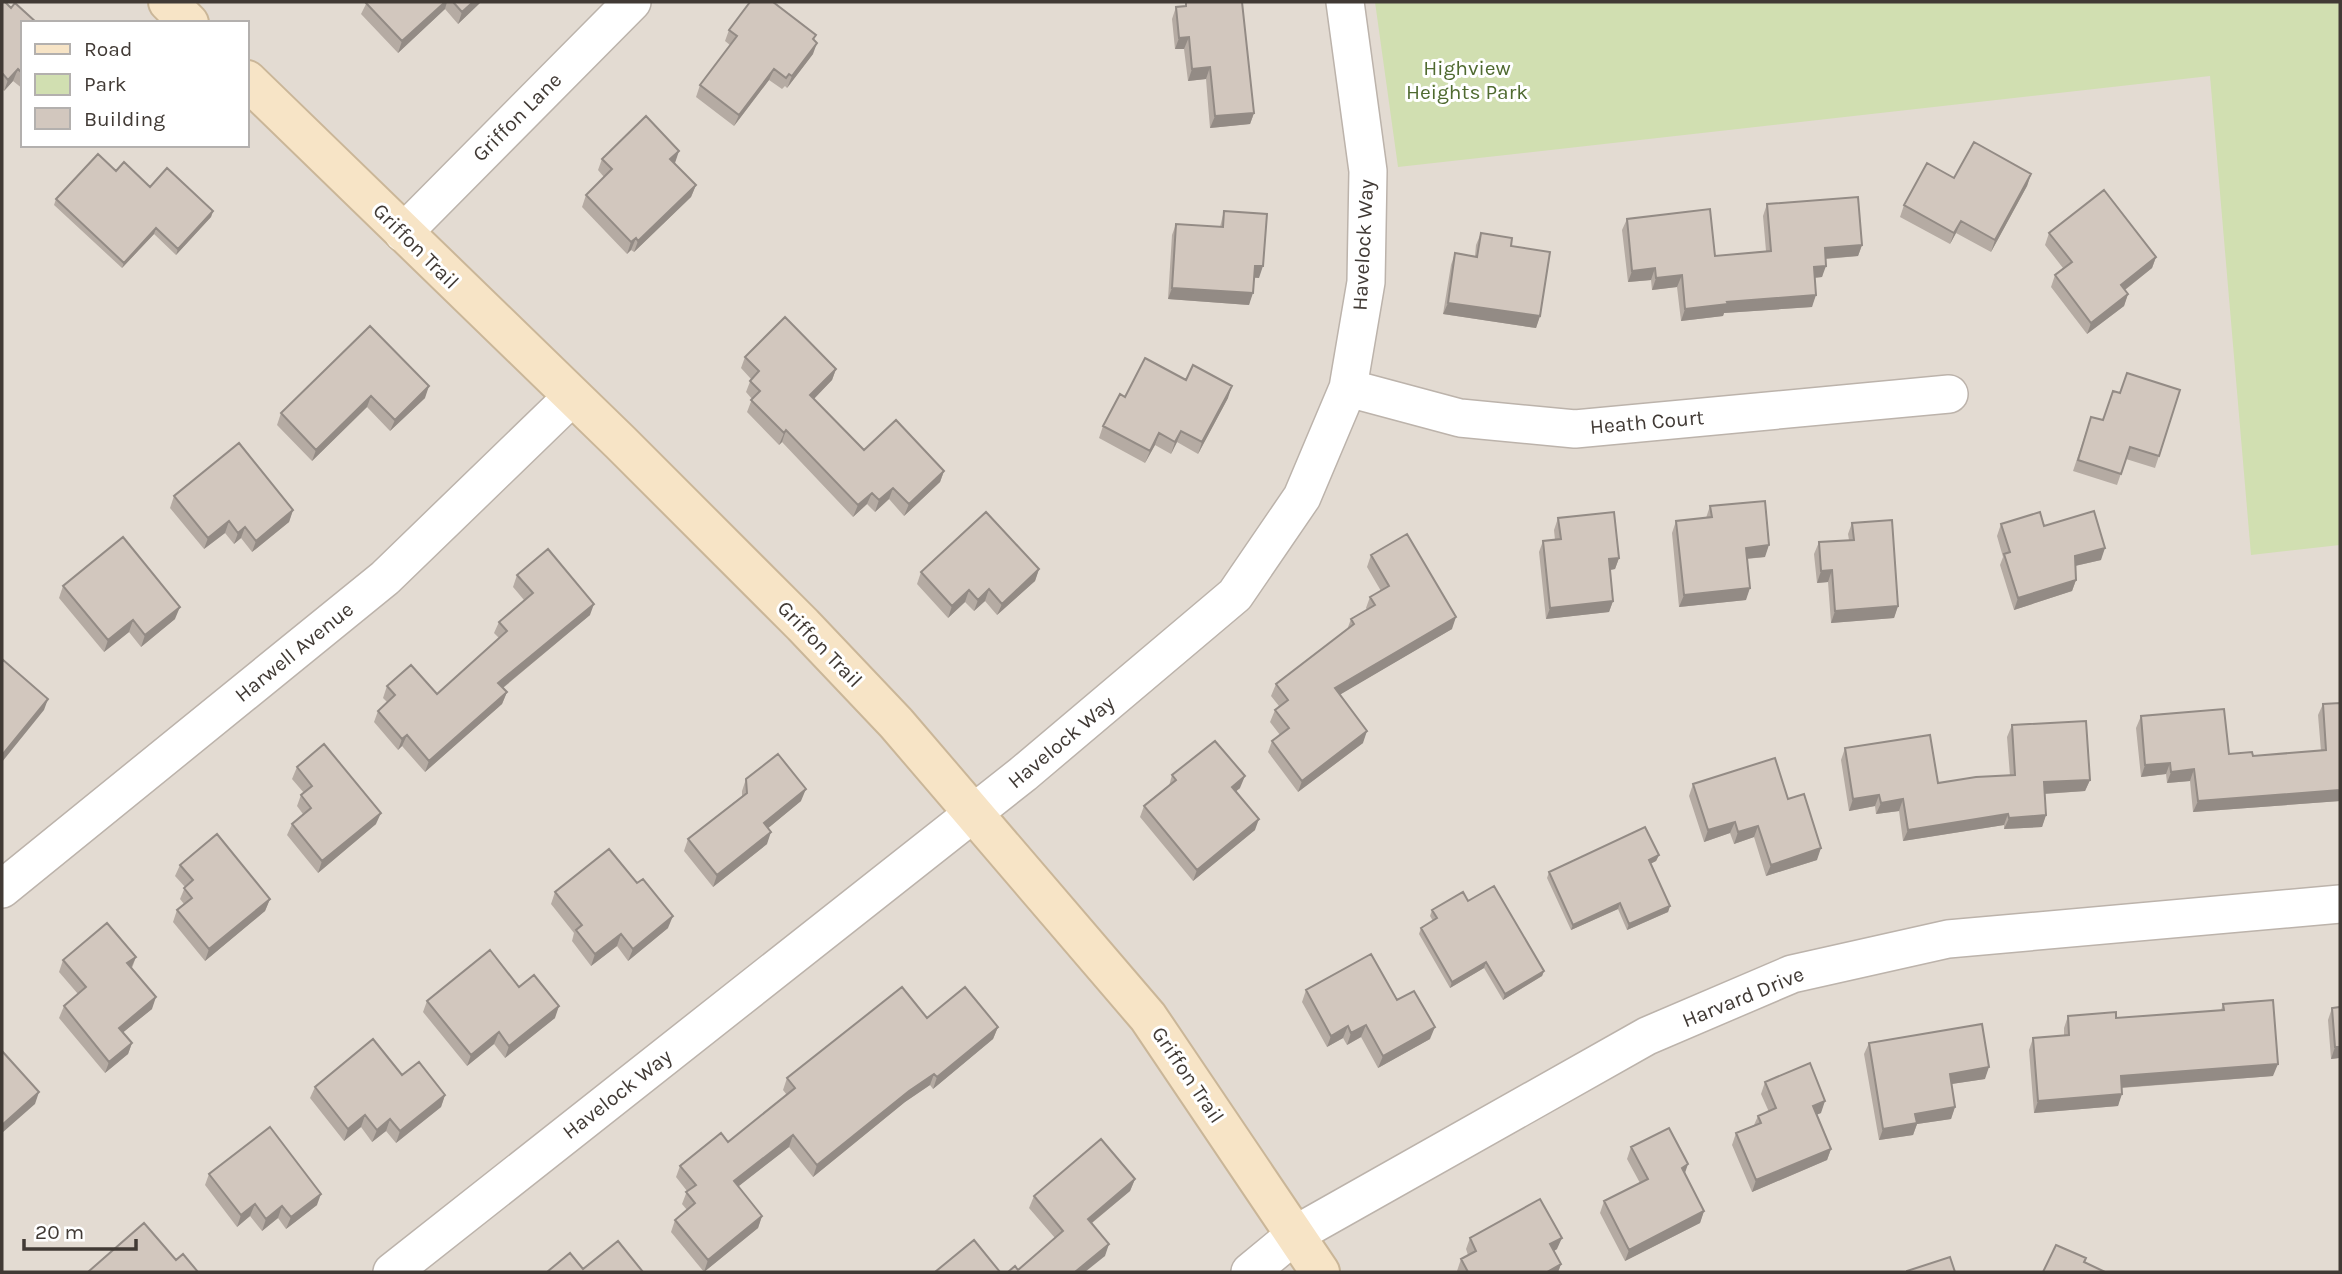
<svg xmlns="http://www.w3.org/2000/svg" width="2342" height="1274" font-family="Karla,sans-serif">
  <style>
    .residential { fill: #e3dbd2; fill-rule: evenodd }
    .green { fill: #d1dfb1 }
    .lines { fill: none; stroke-linecap: round; stroke-linejoin: round }
    .street-casing { stroke: #bcb3ab; stroke-width: 40 }
    .secondary-casing { stroke: #cab698; stroke-width: 42 }
    .street { stroke: #fff; stroke-width: 37 }
    .secondary { stroke: #f7e4c6; stroke-width: 38 }
    .wall { fill: #b5aba3 }
    .shaded-wall { fill: #938b85 }
    .building { fill: #d2c7be; stroke: #938b85; stroke-width: 2 }
    .labels { text-anchor: middle; stroke-width: 6; stroke-linejoin: round; paint-order: stroke }
    .park-label { font-size: 21px; fill: #4f6a30; stroke: #fff }
    .street-label { font-size: 21px; fill: #413a35; stroke: #fff }
  </style>
  <rect width="100%" height="100%" fill="#efeae4"/>
  <path class="residential" d="M2 2H2340V1272H2ZM23 23H247V145H23Z"/>
  <path class="green" d="M1375 2H2340V545L2251 555 2210 76 1398 167Z"/>
  <g class="lines">
    <defs>
      <path id="street" d="M403 233 632 2
        M1348 388 1460 418 1575 429 1949 394
        M2 889 385 578 572 397
        M392 1272 1023 774 1235 595 1302 497 1348 388 1366 282 1368 171 1345 2
        M1250 1272 1296 1234 1647 1036 1792 974 1948 939 2340 904"/>
      <path id="secondary" d="M168 2 189 23
        M247 80 620 442 803 625 896 723 1148 1017 1320 1272"/>
    </defs>
    <use href="#street" class="street-casing"/>
    <use href="#secondary" class="secondary-casing"/>
    <use href="#street" class="street"/>
    <use href="#secondary" class="secondary"/>
  </g>
  <path class="wall" d="M2 2 23 23V89L13 81 4 91 2 89Z
    M367 2H481L458 24 445 9 398 53 361 14Z
    M1186 2 1254 113 1250 124 1210 128 1206 79 1188 81 1184 49H1175L1172 19 1176 7 1185 6Z
    M729 30 816 35 814 40 813 54 787 88 785 86 782 89 769 80 734 126 696 97 700 85 730 45 725 41Z
    M602 159 674 163 696 185 691 197 634 252 631 250 627 254 582 207 586 195 604 177 598 170Z
    M116 171 150 187 213 211 211 217 176 255 154 234 122 268 54 205 56 199Z
    M2031 174 2027 186 1991 252 1956 233 1950 244 1900 217 1904 205 1954 178Z
    M1767 204 1862 245 1858 256 1826 259 1822 277 1815 278 1812 307 1724 313 1723 316 1681 321 1677 287 1652 290 1651 280 1628 282 1622 230 1627 219 1715 256 1766 251 1763 216Z
    M1224 211 1259 278H1254L1249 305 1168 299 1172 235 1176 224 1220 227Z
    M1481 233 1511 246 1540 316 1536 328 1443 314 1451 265 1455 253 1475 256 1476 245Z
    M2049 233 2156 257 2152 268 2125 290 2128 294 2124 306 2087 334 2051 287 2055 275 2063 268 2045 245Z
    M370 326 425 398 390 431 367 407 312 461 277 425 281 413Z
    M745 357 836 369 832 380 814 399 864 450 944 471 940 482 904 516 889 499 875 512 867 504 853 517 782 442 779 445 747 412 752 399 746 392 751 379 741 368Z
    M1186 380 1228 398 1198 454 1177 442 1171 454 1155 445 1145 463 1099 438 1103 426 1125 397Z
    M2113 391 2159 456 2155 468 2126 459 2117 485 2073 471 2087 429 2103 420Z
    M174 496 293 510 289 522 252 552 241 538 234 544 225 533 204 549 170 508Z
    M1710 506 1765 557 1747 559 1746 600 1679 607 1672 533 1676 521 1706 518Z
    M1558 518 1619 558 1615 569 1610 570 1613 601 1609 612 1546 619 1539 552 1543 541 1555 540 1554 530Z
    M1852 523 1898 606 1894 618 1831 623 1828 582 1817 583 1814 554 1819 542 1849 540 1848 534Z
    M2001 524 2044 526 2101 560 2075 566 2076 580 2072 591 2014 610 2000 565 2003 557 1997 536Z
    M1371 555 1452 629 1340 694 1363 743 1298 792 1268 752 1272 741 1280 735 1270 722 1275 710 1279 706 1271 696 1276 684 1347 630 1351 619 1367 610 1366 608 1370 597 1381 591 1367 567Z
    M1039 569 1035 581 997 615 985 601 974 611 965 602 948 618 917 584 921 572Z
    M517 575 590 615 503 688 507 692 502 704 425 772 402 746 398 750 374 722 378 711 387 702 383 698 387 686 437 694 499 638 494 633 499 622 524 600 513 587Z
    M63 586 175 619 141 647 129 632 104 652 59 598Z
    M2340 703V801L2193 812 2190 781 2167 783 2166 774 2141 777 2136 728 2141 716 2229 754 2253 756 2321 751 2318 715 2323 704Z
    M2012 725 2090 780 2085 791 2045 794 2046 815 2042 827 2004 829V825L1903 841 1899 811 1876 814 1875 806 1849 811 1841 760 1845 748 1938 783 2010 776 2007 737Z
    M297 767 376 824 318 873 287 835 292 824 303 814 297 806 301 795 304 793 292 779Z
    M1172 775 1240 788 1236 791 1255 830 1193 881 1140 817 1144 806 1169 786Z
    M746 779 801 801 768 828 767 844 713 887 684 851 688 839 742 796V791Z
    M1693 784 1788 799 1817 860 1766 876 1754 837 1734 844 1730 833 1704 842 1689 796Z
    M1659 855 1656 861 1650 864 1670 906 1668 912 1627 930 1618 909 1571 930 1547 878 1549 872Z
    M180 865 270 899 265 911 205 961 173 922 177 910 184 904 180 899 185 887 175 876Z
    M555 892 668 928 628 961 617 946 591 966 572 941 574 933 551 904Z
    M1468 901 1544 971 1542 976 1503 1000 1484 968 1450 988 1419 934 1421 928 1433 921 1430 916 1432 910Z
    M136 957 132 968 152 1009 123 1032 132 1043 128 1054 105 1073 59 1018 64 1006 78 994 59 972 63 960Z
    M519 987 555 1018 505 1058 494 1044 467 1066 423 1012 427 1001Z
    M1306 990 1397 1000 1430 1039 1378 1068 1361 1037 1347 1045 1343 1038 1327 1047 1302 1002Z
    M2223 1004 2273 1076 2122 1088 2118 1106 2034 1113 2029 1050 2033 1038 2064 1036V1028L2068 1016 2116 1018 2221 1010Z
    M2340 1007V1073L2339 1058 2331 1059 2328 1020 2332 1008Z
    M927 1018 998 1027 993 1039 933 1089 930 1085 905 1102 813 1177 789 1147 738 1186 762 1216 758 1228 704 1272 671 1232 675 1220 687 1210 682 1204 687 1191 676 1177 680 1166 728 1142 787 1095 783 1090 787 1078Z
    M1869 1043 1985 1079 1951 1084 1955 1107 1951 1119 1917 1124 1913 1135 1879 1140 1864 1054Z
    M402 1075 445 1095 441 1107 396 1143 386 1131 372 1142 361 1127 344 1141 310 1098 315 1087Z
    M1765 1082 1821 1113 1817 1114 1831 1149 1827 1160 1752 1192 1732 1145 1736 1133 1754 1125 1758 1116 1769 1112 1761 1094Z
    M1631 1147 1685 1174 1704 1211 1700 1223 1625 1261 1600 1213 1604 1201 1640 1183 1627 1159Z
    M209 1174 317 1205 286 1229 278 1218 262 1231 250 1216 237 1227 205 1185Z
    M1135 1179 1130 1191 1092 1223 1105 1256 1018 1270 1055 1238 1029 1208 1034 1196Z
    M1470 1238 1557 1249 1554 1251 1561 1264 1558 1272H1458L1457 1271 1461 1259 1468 1255 1466 1249Z"/>
  <path class="shaded-wall" d="M445 2H447L445 9 398 53 402 41Z
    M473 2H481L458 24 462 12Z
    M1189 37 1184 49H1175L1179 38Z
    M817 43 813 54 787 88 792 76Z
    M1210 67 1206 79 1188 81 1192 69Z
    M18 69 13 81 4 91 8 80Z
    M774 69 769 80 734 126 739 115Z
    M1254 113 1250 124 1210 128 1215 116Z
    M679 151 675 163 666 170 670 159Z
    M2031 174 2027 186 1991 252 1995 240Z
    M696 185 691 197 634 252 638 241Z
    M213 211 211 217 176 255 178 249Z
    M1961 221 1956 233 1950 244 1954 233Z
    M156 228 154 234 122 268 124 263Z
    M636 238 631 250 627 254 631 242Z
    M1862 245 1858 256 1820 259 1825 248Z
    M2156 257 2152 268 2117 296 2121 285Z
    M1255 266H1263L1259 278 1251 277Z
    M1826 266 1822 277 1810 278 1814 267Z
    M1655 268 1651 280 1628 282 1632 271Z
    M1682 275 1677 287 1652 290 1656 278Z
    M1172 288 1253 293 1249 305 1168 299Z
    M2128 294 2124 306 2087 334 2091 323Z
    M1816 295 1812 307 1724 313 1723 316 1681 321 1685 309 1727 302Z
    M1448 303 1540 316 1536 328 1443 314Z
    M836 369 832 380 806 407 810 395Z
    M429 386 425 398 390 431 395 420Z
    M1232 386 1228 398 1198 454 1202 442Z
    M371 396 367 407 312 461 316 450Z
    M786 430 782 442 779 445 784 433Z
    M1181 431 1177 442 1171 454 1175 442Z
    M1159 433 1155 445 1145 463 1150 451Z
    M944 471 940 482 904 516 909 504Z
    M893 488 889 499 875 512 879 500Z
    M872 493 867 504 853 517 858 505Z
    M293 510 289 522 252 552 256 541Z
    M229 521 225 533 204 549 208 538Z
    M245 527 241 538 234 544 238 533Z
    M1769 545 1765 557 1742 559 1746 548Z
    M2105 548 2101 560 2070 567 2075 556Z
    M1619 558 1615 569 1604 571 1609 559Z
    M1039 569 1035 581 997 615 1002 604Z
    M1832 570 1828 582 1817 583 1821 571Z
    M2076 580 2072 591 2014 610 2018 598Z
    M1750 588 1746 600 1679 607 1684 595Z
    M989 589 985 601 974 611 978 600Z
    M969 590 965 602 948 618 952 606Z
    M1613 601 1609 612 1546 619 1550 608Z
    M594 604 590 615 494 695 498 683Z
    M1898 606 1894 618 1831 623 1835 611Z
    M180 607 175 619 141 647 145 635Z
    M1456 617 1452 629 1331 700 1335 688Z
    M133 620 129 632 104 652 108 640Z
    M507 692 502 704 425 772 429 761Z
    M48 699 44 710 2 762 3 754Z
    M1367 731 1363 743 1298 792 1302 781Z
    M407 735 402 746 398 750 402 739Z
    M2170 763 2166 774 2141 777 2145 765Z
    M2194 769 2190 781 2167 783 2171 772Z
    M1245 776 1240 788 1228 798 1232 787Z
    M2090 780 2085 791 2040 794 2044 782Z
    M806 789 801 801 760 835 764 823Z
    M2340 790V801L2193 812 2198 801Z
    M1879 795 1875 806 1849 811 1853 799Z
    M1903 799 1899 811 1876 814 1881 803Z
    M381 813 376 824 318 873 322 861Z
    M2008 814 2004 825 1903 841 1908 830Z
    M2046 815 2042 827 2004 829 2009 818Z
    M1259 819 1255 830 1193 881 1197 870Z
    M1735 822 1730 833 1704 842 1708 830Z
    M1758 826 1754 837 1734 844 1738 832Z
    M771 832 767 844 713 887 717 875Z
    M1821 848 1817 860 1766 876 1771 865Z
    M1659 855 1656 861 1646 866 1649 860Z
    M270 899 265 911 205 961 209 949Z
    M1620 903 1618 909 1571 930 1573 925Z
    M1670 906 1668 912 1627 930 1629 924Z
    M673 916 668 928 628 961 633 949Z
    M621 934 617 946 591 966 595 954Z
    M136 957 131 968 127 963Z
    M1486 962 1484 968 1450 988 1452 982Z
    M1544 971 1542 976 1503 1000 1505 994Z
    M156 997 152 1009 115 1039 119 1028Z
    M559 1006 555 1018 505 1058 509 1046Z
    M1366 1025 1361 1037 1347 1045 1351 1033Z
    M1348 1026 1343 1038 1327 1047 1331 1036Z
    M998 1027 993 1039 933 1089 937 1077Z
    M1435 1027 1430 1039 1378 1068 1383 1056Z
    M499 1032 494 1044 467 1066 471 1055Z
    M132 1043 128 1054 105 1073 109 1062Z
    M2335 1047H2340V1055L2339 1058 2331 1059Z
    M2278 1064 2273 1076 2116 1088 2121 1076Z
    M1989 1067 1985 1079 1945 1085 1950 1074Z
    M934 1074 930 1085 905 1102 813 1177 817 1165 909 1091Z
    M39 1092 35 1104 2 1133V1125Z
    M2122 1094 2118 1106 2034 1113 2038 1101Z
    M445 1095 441 1107 396 1143 400 1131Z
    M1825 1101 1821 1113 1809 1118 1813 1106Z
    M1955 1107 1951 1119 1917 1124 1913 1135 1879 1140 1883 1129 1915 1114Z
    M365 1115 361 1127 344 1141 348 1129Z
    M390 1119 386 1131 372 1142 377 1130Z
    M793 1135 789 1147 730 1193 734 1181Z
    M1831 1149 1827 1160 1752 1192 1756 1180Z
    M1688 1164 1684 1176 1682 1168Z
    M1135 1179 1130 1191 1083 1230 1088 1219Z
    M321 1194 317 1205 286 1229 291 1217Z
    M255 1204 250 1216 237 1227 241 1215Z
    M282 1206 278 1218 262 1231 266 1219Z
    M1704 1211 1700 1223 1625 1261 1629 1250Z
    M762 1216 758 1228 704 1272 708 1260Z
    M1562 1238 1557 1249 1546 1256 1550 1244Z
    M1109 1244 1105 1256 1085 1272H1075Z
    M1561 1264 1558 1272H1547Z"/>
  <path class="building" d="M2 2H5L11 8 15 3 37 23H23V74L18 69 8 80 2 73Z
    M367 2H445L402 41 366 3Z
    M453 2H473L462 12Z
    M750 2H773L816 35 813 39 817 43 792 76 789 74 786 78 774 69 739 115 700 85 737 36 729 30Z
    M1186 2H1242L1254 113 1215 116 1210 67 1192 69 1189 37 1179 38 1176 7 1186 6Z
    M646 116 679 151 670 159 696 185 638 241 636 238 631 242 586 195 612 169 602 159Z
    M1974 142 2031 174 1995 240 1961 221 1954 233 1904 205 1927 163 1954 178Z
    M98 154 116 171 124 162 150 187 167 168 213 211 178 249 156 228 124 263 56 199Z
    M2104 190 2156 257 2121 285 2128 294 2091 323 2055 275 2072 262 2049 233Z
    M1858 197 1862 245 1825 248 1826 266 1814 267 1816 295 1727 302 1728 304 1685 309 1682 275 1656 278 1655 268 1632 271 1627 219 1710 209 1715 256 1771 251 1767 204Z
    M1224 211 1267 214 1263 266H1255L1253 293 1172 288 1176 224 1223 227Z
    M1481 233 1512 238 1511 246 1550 252 1540 316 1448 303 1455 253 1477 257Z
    M785 317 836 369 810 395 864 450 896 420 944 471 909 504 893 488 879 500 872 493 858 505 786 430 784 433 751 400 760 391 750 381 759 371 745 357Z
    M370 326 429 386 395 420 371 396 316 450 281 413Z
    M1145 358 1186 380 1193 365 1232 386 1202 442 1181 431 1175 442 1159 433 1150 451 1103 426 1120 394 1125 397Z
    M2127 373 2180 390 2159 456 2130 447 2121 474 2078 460 2091 417 2103 420 2113 391 2120 393Z
    M239 443 293 510 256 541 245 527 238 533 229 521 208 538 174 496Z
    M1765 501 1769 545 1746 548 1750 588 1684 595 1676 521 1712 517 1710 506Z
    M2094 511 2105 548 2075 556 2076 580 2018 598 2004 554 2010 552 2001 524 2040 512 2044 526Z
    M986 512 1039 569 1002 604 989 589 978 600 969 590 952 606 921 572Z
    M1614 512 1619 558 1609 559 1613 601 1550 608 1543 541 1561 539 1558 518Z
    M1892 520 1898 606 1835 611 1832 570 1821 571 1819 542 1854 540 1852 523Z
    M1407 534 1456 617 1335 688 1367 731 1302 781 1272 741 1289 728 1275 710 1288 700 1276 684 1354 624 1351 619 1375 605 1370 597 1389 586 1371 555Z
    M123 537 180 607 145 635 133 620 108 640 63 586Z
    M548 549 594 604 498 683 507 692 429 761 407 735 402 739 378 711 395 695 387 686 411 665 437 694 507 631 499 622 533 593 517 575Z
    M2 659 48 699 3 754 2 753Z
    M2340 703V790L2198 801 2194 769 2171 772 2170 763 2145 765 2141 716 2224 709 2229 754 2252 752 2253 756 2326 750 2323 704Z
    M2086 721 2090 780 2044 782 2046 815 2009 818 2008 814 1908 830 1903 799 1881 803 1879 795 1853 799 1845 748 1930 735 1938 783 1976 777 2015 775 2012 725Z
    M1215 741 1245 776 1232 787 1259 819 1197 870 1144 806 1176 780 1172 775Z
    M324 744 381 813 322 861 292 824 311 808 301 795 312 786 297 767Z
    M778 754 806 789 764 823 771 832 717 875 688 839 747 793 746 779Z
    M1775 758 1788 799 1804 794 1821 848 1771 865 1758 826 1738 832 1735 822 1708 830 1693 784Z
    M1645 827 1659 855 1649 860 1670 906 1629 924 1620 903 1573 925 1549 872Z
    M217 834 270 899 209 949 177 910 192 898 184 888 193 880 180 865Z
    M609 849 637 883 643 879 673 916 633 949 621 934 595 954 576 930 582 925 555 892Z
    M1494 886 1544 971 1505 994 1486 962 1452 982 1421 928 1437 918 1432 910 1463 892 1468 901Z
    M107 923 136 957 127 963 156 997 119 1028 132 1043 109 1062 64 1006 86 987 63 960Z
    M490 950 519 987 534 975 559 1006 509 1046 499 1032 471 1055 427 1001Z
    M1371 954 1397 1000 1414 991 1435 1027 1383 1056 1366 1025 1351 1033 1348 1026 1331 1036 1306 990Z
    M902 987 927 1018 965 987 998 1027 937 1077 934 1074 909 1091 817 1165 793 1135 734 1181 762 1216 708 1260 675 1220 695 1203 686 1192 696 1185 680 1166 721 1133 728 1142 795 1088 787 1078Z
    M2273 1000 2278 1064 2121 1076 2122 1094 2038 1101 2033 1038 2069 1035 2068 1016 2116 1012V1018L2224 1010 2223 1004Z
    M2340 1007V1047H2335L2332 1008Z
    M1982 1024 1989 1067 1950 1074 1955 1107 1915 1114 1917 1123 1883 1129 1869 1043Z
    M373 1039 402 1075 419 1062 445 1095 400 1131 390 1119 377 1130 365 1115 348 1129 315 1087Z
    M2 1051 39 1092 2 1125Z
    M1810 1063 1825 1101 1813 1106 1831 1149 1756 1180 1736 1133 1761 1123 1758 1116 1776 1108 1765 1082Z
    M270 1127 321 1194 291 1217 282 1206 266 1219 255 1204 241 1215 209 1174Z
    M1669 1128 1688 1164 1682 1168 1704 1211 1629 1250 1604 1201 1648 1179 1631 1147Z
    M1101 1139 1135 1179 1088 1219 1109 1244 1075 1272H1008L1015 1266 1018 1270 1063 1231 1034 1196Z
    M1540 1199 1562 1238 1550 1244 1561 1264 1547 1272H1468L1461 1259 1476 1251 1470 1238Z
    M144 1223 176 1260 183 1254 198 1272H88Z
    M974 1240 1000 1272H935Z
    M618 1241 643 1272H547L570 1253 583 1269Z
    M2056 1245 2086 1258 2084 1262 2105 1272H2043Z
    M1950 1257 1955 1272H1907V1271Z"/>
  <g class="labels">
    <g class="park-label">
      <text x="1467" y="75">Highview<tspan x="1467" dy="24">Heights Park</tspan></text>
    </g>
    <g class="street-label">
      <text transform="translate(517 117) rotate(-45)" y="7">Griffon Lane</text>
      <text transform="translate(1363 245) rotate(-87)" y="7">Havelock Way</text>
      <text transform="translate(416 246) rotate(45)" y="7">Griffon Trail</text>
      <text transform="translate(1647 422) rotate(-5)" y="7">Heath Court</text>
      <text transform="translate(820 644) rotate(46)" y="7">Griffon Trail</text>
      <text transform="translate(294 652) rotate(-39)" y="7">Harwell Avenue</text>
      <text transform="translate(1061 742) rotate(-40)" y="7">Havelock Way</text>
      <text transform="translate(1743 997) rotate(-22)" y="7">Harvard Drive</text>
      <text transform="translate(1188 1075) rotate(56)" y="7">Griffon Trail</text>
      <text transform="translate(617 1094) rotate(-38)" y="7">Havelock Way</text>
    </g>
  </g>
  <rect width="2342" height="1274" fill="none" stroke="#413a35" stroke-width="7"/>
  <rect x="21" y="21" width="228" height="126" fill="#ffffff" stroke="#b3b0ae" stroke-width="2"/>
  <rect x="35" y="44" width="35" height="10" fill="#f7e4c6" stroke="#b3b0ae" stroke-width="2"/>
  <text x="84" y="56" font-size="21" fill="#413a35">Road</text>
  <rect x="35" y="74" width="35" height="21" fill="#d1dfb1" stroke="#b3b0ae" stroke-width="2"/>
  <text x="84" y="91" font-size="21" fill="#413a35">Park</text>
  <rect x="35" y="108" width="35" height="21" fill="#d2c7be" stroke="#b3b0ae" stroke-width="2"/>
  <text x="84" y="126" font-size="21" fill="#413a35">Building</text>
  <path d="M24 1239v10h112v-10" fill="none" stroke="#413a35" stroke-width="3.5"/>
  <text x="35" y="1239" font-size="21" fill="#413a35" stroke="#ffffff" stroke-width="5" paint-order="stroke">20 m</text>
</svg>
